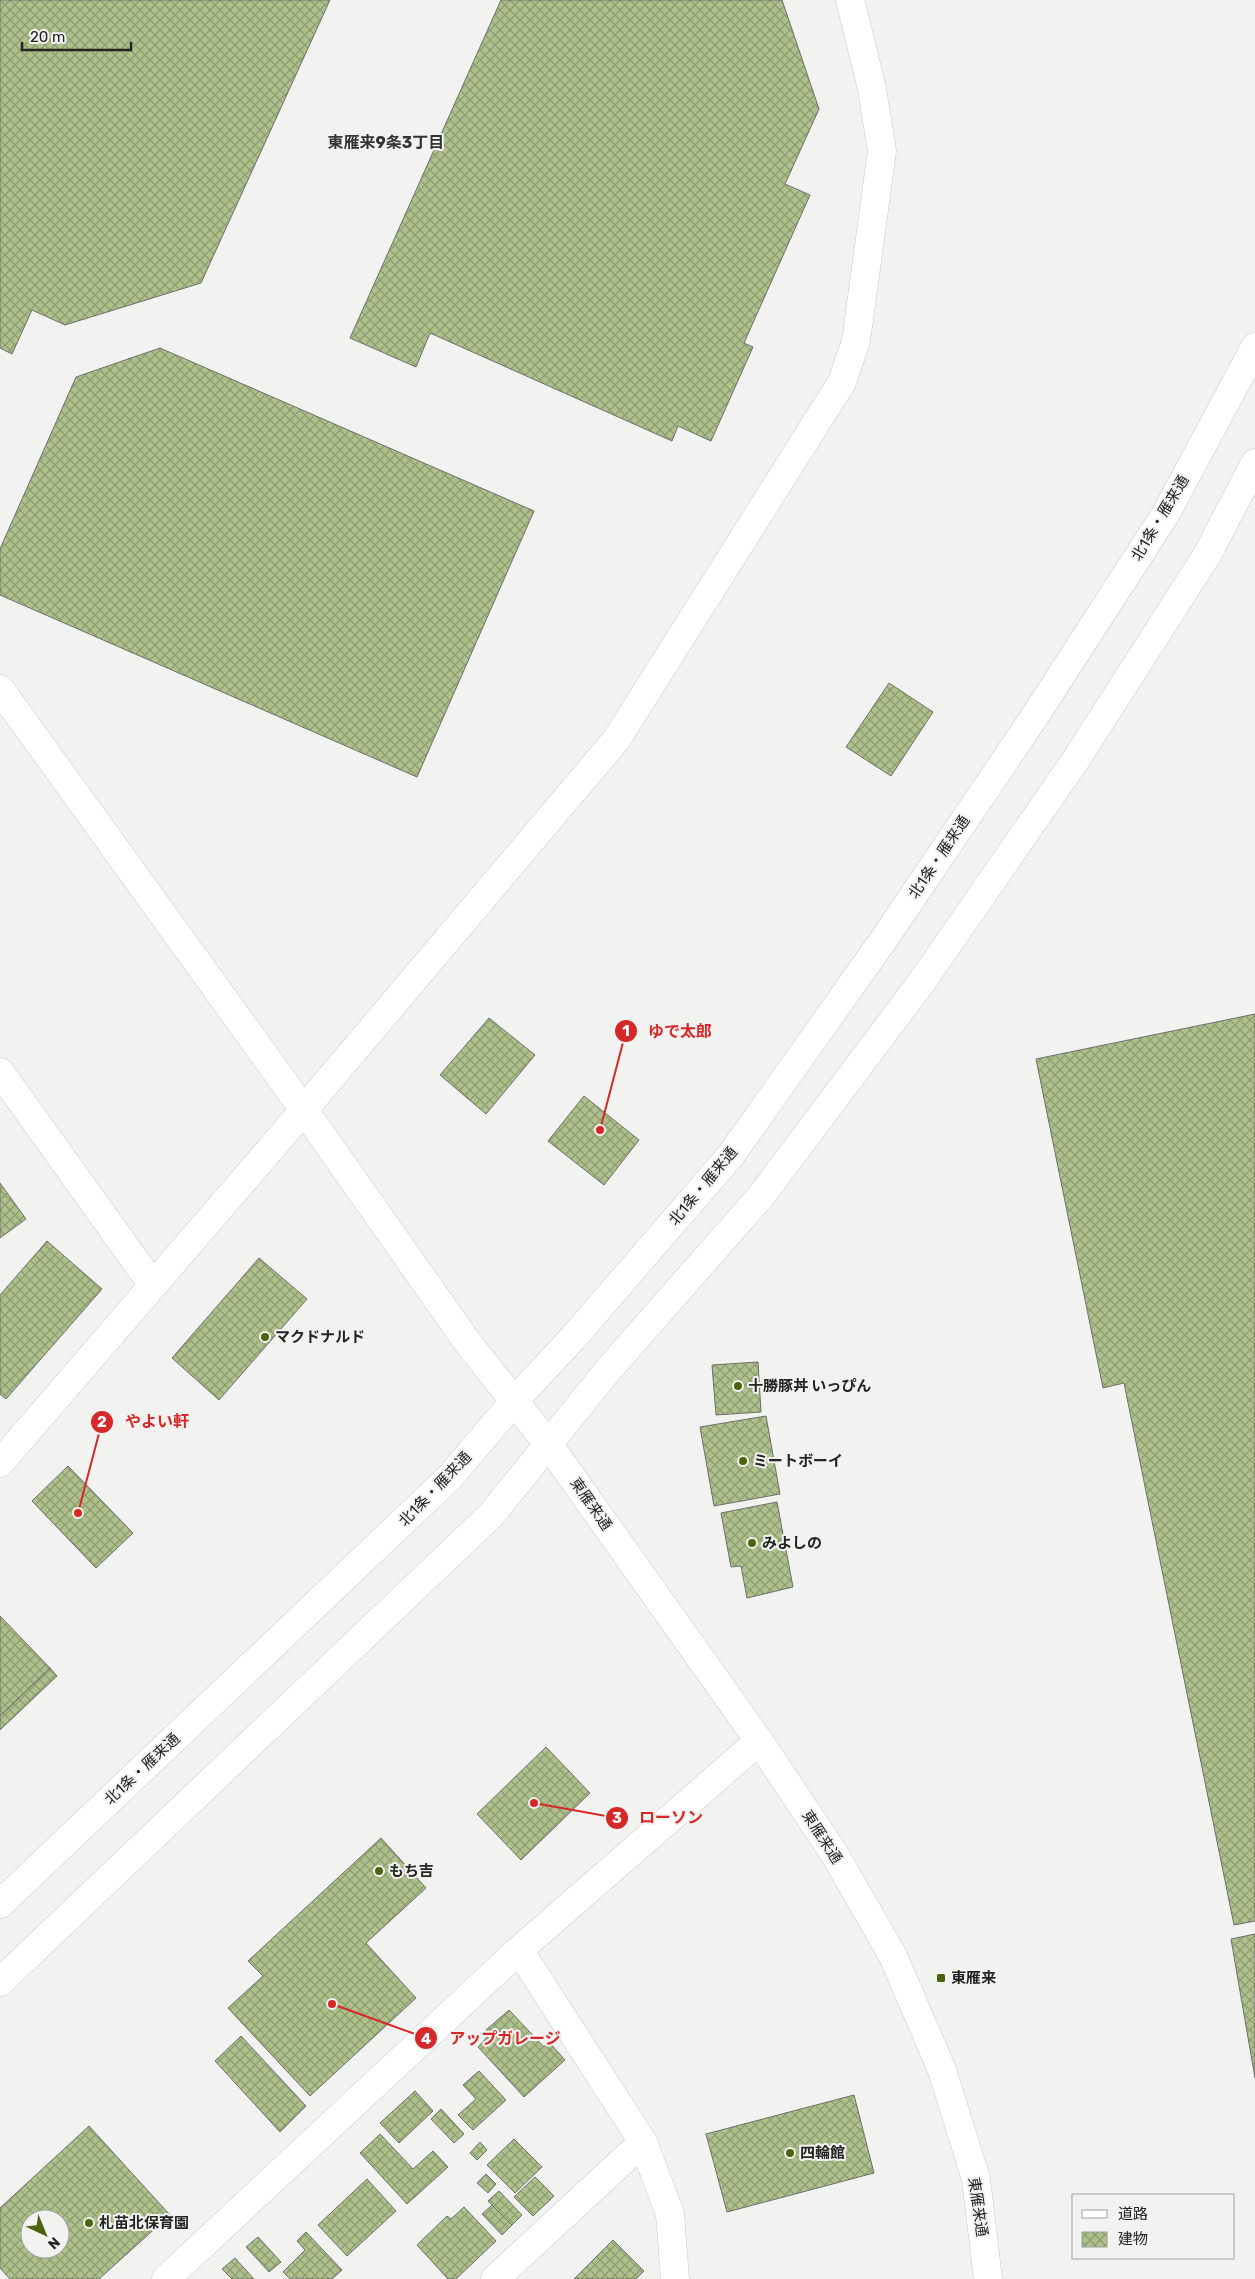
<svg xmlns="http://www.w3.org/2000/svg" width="1255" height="2279" font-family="Rubik,'Noto Sans JP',sans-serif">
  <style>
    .building { fill: url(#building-cross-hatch); stroke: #6e6f6c; fill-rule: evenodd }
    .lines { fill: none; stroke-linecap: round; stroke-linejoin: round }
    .minor-casing { stroke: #c8cac7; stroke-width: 29 }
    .tertiary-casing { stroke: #c8cac7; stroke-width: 29 }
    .trunk-casing { stroke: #c8cac7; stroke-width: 29 }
    .minor { stroke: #fff; stroke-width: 28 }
    .tertiary { stroke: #fff; stroke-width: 28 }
    .trunk { stroke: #fff; stroke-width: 28 }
    .poi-dot { fill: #4e630d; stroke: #f2f3f0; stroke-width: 2 }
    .labels { text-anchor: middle; stroke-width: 4; stroke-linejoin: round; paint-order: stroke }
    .street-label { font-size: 15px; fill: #242423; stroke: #f2f3f0 }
    .poi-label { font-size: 15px; font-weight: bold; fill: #242423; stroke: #f2f3f0; text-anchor: start }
    .neighbourhood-label { font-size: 16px; font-weight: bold; fill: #343533; stroke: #f2f3f0 }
    .leader { fill: none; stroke: #d62828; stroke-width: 2 }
    .callout-dot { fill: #d62828; stroke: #f2f3f0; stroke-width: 2 }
    .mark-label { font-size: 15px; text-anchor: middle; font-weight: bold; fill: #fff }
    .callout-label { font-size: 16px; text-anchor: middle; font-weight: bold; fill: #d62828; stroke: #f2f3f0; stroke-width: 4; stroke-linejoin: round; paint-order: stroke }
  </style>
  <defs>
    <pattern id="building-cross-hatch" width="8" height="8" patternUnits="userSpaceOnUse" patternTransform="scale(1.25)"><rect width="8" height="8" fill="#aec08b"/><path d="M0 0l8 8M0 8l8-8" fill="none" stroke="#8d9c71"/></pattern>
  </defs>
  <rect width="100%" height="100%" fill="#f2f3f0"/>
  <path class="building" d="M0 0H330L201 283 65 325 32 310 12 354 0 348Z
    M501 0H782L819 109 785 184 810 195 744 343 753 347 711 441 678 426 672 441 430 333 416 367 350 338Z
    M160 348 534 511 417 777 0 595V549L76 377Z
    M889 683 933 712 891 776 846 747Z
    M1255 1014V1921L1234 1925 1124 1383 1103 1388 1036 1059Z
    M489 1018 535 1055 486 1114 440 1075Z
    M584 1096 639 1140 604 1185 548 1141Z
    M0 1183 26 1219 0 1238Z
    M47 1241 102 1289 6 1399 0 1394V1295Z
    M259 1258 307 1299 219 1400 172 1358Z
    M758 1362 761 1412 716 1415 712 1365Z
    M766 1416 780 1494 714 1506 700 1427Z
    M68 1466 133 1533 96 1568 32 1501Z
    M777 1502 793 1587 747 1598 741 1566 731 1567 721 1513Z
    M0 1616 50 1668 0 1716Z
    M50 1668 57 1676 0 1730V1716Z
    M546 1747 590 1793 521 1860 477 1814Z
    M381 1838 426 1888 366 1943 416 1998 310 2096 228 2008 263 1976 248 1961Z
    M1255 1934V2078L1231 1939Z
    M509 2010 544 2047 549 2042 565 2060 524 2097 478 2047 490 2034 486 2030Z
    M241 2036 306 2106 280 2132 215 2061Z
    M479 2071 506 2100 473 2130 458 2115 476 2099 463 2085Z
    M415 2091 433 2111 399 2143 380 2123Z
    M854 2095 874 2173 727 2212 706 2134Z
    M441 2109 464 2134 454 2143 431 2119Z
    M89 2126 170 2215 99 2279H10L0 2268V2208ZM30 2219H60V2249H30Z
    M380 2134 413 2169 433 2151 448 2167 407 2204 360 2153Z
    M514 2139 542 2167 515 2193 487 2165Z
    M480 2142 487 2150 477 2160 470 2153Z
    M486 2174 496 2184 488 2193 477 2183Z
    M535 2177 554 2196 533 2216 514 2197Z
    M367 2179 396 2211 347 2256 318 2225Z
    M499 2191 522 2215 512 2225 488 2201Z
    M492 2205 512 2225 502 2235 482 2214Z
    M464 2207 496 2241 456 2279H448L417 2245 447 2216 451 2219Z
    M306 2232 342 2270 332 2279H290L283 2272 305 2250 297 2241Z
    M258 2237 281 2262 269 2272 246 2247Z
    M613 2240 644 2271 636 2279H574Z
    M235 2258 254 2279H232L222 2269Z"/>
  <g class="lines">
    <defs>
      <path id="minor" d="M0 1072 152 1284
        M0 1463 274 1145 616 740 842 382 856 341 882 151 872 89 850 0
        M519 1950 643 2142 670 2214 675 2279
        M166 2279 519 1950 759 1741
        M495 2279 643 2142"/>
      <path id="tertiary" d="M0 689 304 1110 468 1343 549 1445 759 1741 835 1855 893 1956 942 2070 976 2179 988 2279"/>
      <path id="trunk" d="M0 1904 450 1477 515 1400 573 1338 731 1155 882 942 1031 722 1165 515 1255 347
        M0 1982 491 1515 609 1369 761 1196 921 983 1075 761 1207 555 1255 463"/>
    </defs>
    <use href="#minor" class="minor-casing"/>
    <use href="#tertiary" class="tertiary-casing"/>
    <use href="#trunk" class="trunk-casing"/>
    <use href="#minor" class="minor"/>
    <use href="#tertiary" class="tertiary"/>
    <use href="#trunk" class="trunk"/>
  </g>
  <g class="poi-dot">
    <circle cx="265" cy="1337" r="5"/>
    <circle cx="738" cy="1386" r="5"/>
    <circle cx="743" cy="1461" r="5"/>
    <circle cx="752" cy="1543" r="5"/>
    <circle cx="379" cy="1871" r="5"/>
    <rect x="936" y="1973" width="10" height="10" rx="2.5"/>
    <circle cx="790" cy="2153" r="5"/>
    <circle cx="89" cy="2223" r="5"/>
  </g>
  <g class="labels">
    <g class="street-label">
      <text transform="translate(1160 518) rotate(-59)" y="5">北1条・雁来通</text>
      <text transform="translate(939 857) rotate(-56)" y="5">北1条・雁来通</text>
      <text transform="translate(703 1186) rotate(-50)" y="5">北1条・雁来通</text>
      <text transform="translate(435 1489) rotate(-46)" y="5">北1条・雁来通</text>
      <text transform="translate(591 1504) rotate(55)" y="5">東雁来通</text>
      <text transform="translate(142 1769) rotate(-43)" y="5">北1条・雁来通</text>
      <text transform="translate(822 1837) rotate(57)" y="5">東雁来通</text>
      <text transform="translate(978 2207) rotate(82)" y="5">東雁来通</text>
    </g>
    <g class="poi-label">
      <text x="275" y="1342">マクドナルド</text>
      <text x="748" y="1391">十勝豚丼 いっぴん</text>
      <text x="753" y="1466">ミートボーイ</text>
      <text x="762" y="1548">みよしの</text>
      <text x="389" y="1876">もち吉</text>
      <text x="951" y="1983">東雁来</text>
      <text x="800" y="2158">四輪館</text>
      <text x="99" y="2228">札苗北保育園</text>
    </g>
    <g class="neighbourhood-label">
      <text x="386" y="148">東雁来9条3丁目</text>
    </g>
  </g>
  <path class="leader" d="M600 1130L626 1031M78 1513L102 1422M534 1803L617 1818M332 2004L426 2038"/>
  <g class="callout-dot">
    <circle cx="600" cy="1130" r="5"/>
    <circle cx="78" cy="1513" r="5"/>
    <circle cx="534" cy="1803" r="5"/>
    <circle cx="332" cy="2004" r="5"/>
    <circle cx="626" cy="1031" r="12"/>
    <circle cx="102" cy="1422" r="12"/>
    <circle cx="617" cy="1818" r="12"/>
    <circle cx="426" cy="2038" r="12"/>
  </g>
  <g class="mark-label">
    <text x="626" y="1036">1</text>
    <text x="102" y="1427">2</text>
    <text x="617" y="1823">3</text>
    <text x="426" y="2044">4</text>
  </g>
  <g class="callout-label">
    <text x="680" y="1037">ゆで太郎</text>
    <text x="157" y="1427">やよい軒</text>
    <text x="671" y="1823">ローソン</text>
    <text x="505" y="2044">アップガレージ</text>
  </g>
  <rect x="1072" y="2194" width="162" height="65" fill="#f2f3f0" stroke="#a0a09e"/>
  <rect x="1082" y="2210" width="25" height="8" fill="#ffffff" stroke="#a0a09e"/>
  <text x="1118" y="2219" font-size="15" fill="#242423">道路</text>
  <rect x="1082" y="2232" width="25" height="15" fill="url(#building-cross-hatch)" stroke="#a0a09e"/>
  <text x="1118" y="2244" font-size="15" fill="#242423">建物</text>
  <g transform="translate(45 2234) rotate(136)"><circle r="24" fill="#f2f3f0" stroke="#a0a09e"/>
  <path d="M0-4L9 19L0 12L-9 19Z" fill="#4e630d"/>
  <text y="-8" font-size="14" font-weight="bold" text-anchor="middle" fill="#242423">N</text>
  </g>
  <path d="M22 42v8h109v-8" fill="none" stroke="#242423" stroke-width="2.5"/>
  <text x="30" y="42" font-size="15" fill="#242423" stroke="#f2f3f0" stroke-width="4" paint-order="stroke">20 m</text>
</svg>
